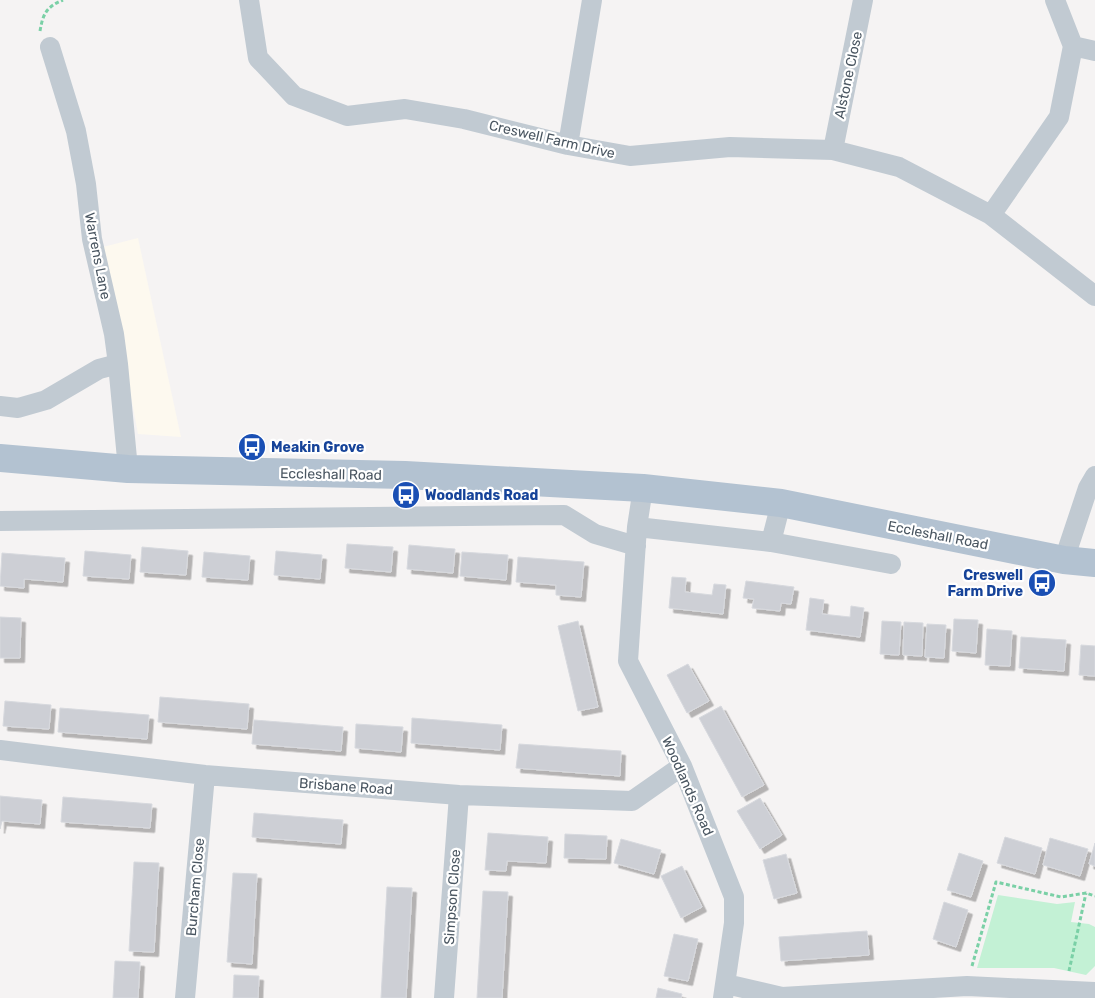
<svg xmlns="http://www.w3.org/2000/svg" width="1095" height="998" font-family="Rubik,sans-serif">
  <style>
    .commercial { fill: #fdf9ef }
    .green { fill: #c3f1d5 }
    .building { fill: #cdcfd5; stroke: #d7d9de; filter: url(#shadow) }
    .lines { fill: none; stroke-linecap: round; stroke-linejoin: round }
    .path { stroke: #7ad0a6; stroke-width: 3; stroke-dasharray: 4 2.5; stroke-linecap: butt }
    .street { stroke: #c1cad2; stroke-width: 20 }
    .primary { stroke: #b3c2d1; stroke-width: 28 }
    .labels { text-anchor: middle; stroke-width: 4.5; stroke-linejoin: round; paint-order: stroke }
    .street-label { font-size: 14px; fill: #4a5661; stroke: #fff }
    .transit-label { font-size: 14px; font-weight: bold; fill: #164399; stroke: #fff; text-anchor: start }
  </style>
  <defs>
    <filter id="shadow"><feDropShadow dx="4.5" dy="4.5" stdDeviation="0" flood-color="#0004"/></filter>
  </defs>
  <rect width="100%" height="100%" fill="#f5f3f3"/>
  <path class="commercial" d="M138 238 181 437 138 434 103 247Z"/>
  <path class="green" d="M998 895 1057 904 1075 902 1071 922 1089 924 1095 927V966L1086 975 1054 968H977Z"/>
  <path class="building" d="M347 544 393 547 391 572 345 568Z
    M409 545 455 549 453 573 407 569Z
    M142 547 188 551 186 575 140 572Z
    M85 551 131 555 129 579 83 576Z
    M276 551 322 555 320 579 274 575Z
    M204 552 250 556 248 580 202 577Z
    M462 552 508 555 506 580 460 576Z
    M2 553 65 558 63 582 24 579V588L0 586Z
    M518 557 584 562 581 597 556 595V585L516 582Z
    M672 577 686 578 685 592 712 595 714 584 726 585 723 614 669 608Z
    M746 581 794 587 791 604 781 603 780 611 752 608 754 599 743 598Z
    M810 598 824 600 822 614 850 617 851 606 864 608 860 637 806 630Z
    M0 617 21 618 20 658H0Z
    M954 619 978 620 976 653 952 651Z
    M578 621 598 707 578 711 558 626Z
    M882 621 901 622 899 655 880 654Z
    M904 622 923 623 922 656 903 655Z
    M927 624 946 625 944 658 925 657Z
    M987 629 1012 631 1010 666 985 665Z
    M1021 637 1066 640 1064 671 1019 668Z
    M1081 645 1095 646V676L1079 675Z
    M688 664 709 701 687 713 667 675Z
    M160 697 249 704 247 729 158 722Z
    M5 701 51 705 49 729 3 726Z
    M721 706 764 785 742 797 699 718Z
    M60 708 149 715 147 739 58 732Z
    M412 718 502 725 500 750 411 743Z
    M254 720 343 727 341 751 252 744Z
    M356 724 403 727 401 752 355 748Z
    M519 744 621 751 620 776 516 768Z
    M0 796 42 800 40 824 2 821 0 829Z
    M63 797 152 804 150 828 61 822Z
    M760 798 782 835 760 849 737 811Z
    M254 813 343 820 341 844 252 837Z
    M488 833 548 837 546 863 507 861 506 871 485 870Z
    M565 834 607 836 606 859 564 858Z
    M1005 837 1042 848 1035 874 997 863Z
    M1050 838 1088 849 1080 876 1043 865Z
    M621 839 661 850 654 874 614 863Z
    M1095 843V866L1089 864Z
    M959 853 983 861 971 897 947 890Z
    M786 854 797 893 774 899 763 860Z
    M134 862 159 863 154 952 129 951Z
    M682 866 702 907 681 918 661 876Z
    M233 873 257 874 252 964 227 962Z
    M387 887 412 888 406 998H381Z
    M483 891 508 892 502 998H477Z
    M944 902 968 910 956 947 933 939Z
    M867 931 869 955 781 961 779 937Z
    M674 934 698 939 688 981 664 976Z
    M115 961 140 962 138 998H113Z
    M234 975 259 976 258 998H233Z
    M658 988 682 994 681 998H656Z"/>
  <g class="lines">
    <path class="path" d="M40 31C43 14 46 7 63 0
      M972 966 996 882 1061 897 1086 893 1095 896
      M1069 971 1086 893"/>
    <path class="street" d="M249 0 258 58 294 96 347 116 405 109 464 119 568 145 630 156 730 147 833 150 899 167 991 215 1095 296
      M1073 46 1095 51
      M50 47 76 131 86 184 92 239 114 334 118 364 128 469
      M568 145 592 0
      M833 150 863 0
      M991 215 1059 117 1073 46 1055 0
      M0 406 18 408 46 400 99 369 118 364
      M643 488 637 527 628 661 682 766 734 897V923L723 998
      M0 521 564 515 595 534 636 546
      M637 527 771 542 891 564
      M771 542 781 503
      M1064 560 1088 488 1095 476
      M0 750 205 775 459 795 632 801 682 766
      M726 984 782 997 967 986 1095 992
      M185 998 205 775
      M444 998 459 795"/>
    <path class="primary" d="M0 458 128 469 405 475 643 488 781 503 1064 560 1095 563"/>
  </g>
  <defs>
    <symbol id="bus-disc" viewBox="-11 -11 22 22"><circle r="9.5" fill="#1a4fb4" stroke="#fff"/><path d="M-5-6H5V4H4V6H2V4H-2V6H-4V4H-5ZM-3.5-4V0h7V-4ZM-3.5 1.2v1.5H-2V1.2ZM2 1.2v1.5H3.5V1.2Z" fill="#fff"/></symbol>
  </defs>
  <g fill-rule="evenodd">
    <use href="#bus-disc" x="236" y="431" width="32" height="32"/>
    <use href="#bus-disc" x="390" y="479" width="32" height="32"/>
    <use href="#bus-disc" x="1026" y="567" width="32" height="32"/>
  </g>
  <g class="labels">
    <g class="street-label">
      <text transform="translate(848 75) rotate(-78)" y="5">Alstone Close</text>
      <text transform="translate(552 139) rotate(13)" y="5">Creswell Farm Drive</text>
      <text transform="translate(98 256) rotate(79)" y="5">Warrens Lane</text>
      <text transform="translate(331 474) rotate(1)" y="5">Eccleshall Road</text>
      <text transform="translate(938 535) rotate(11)" y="5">Eccleshall Road</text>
      <text transform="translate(346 786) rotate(4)" y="5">Brisbane Road</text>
      <text transform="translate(688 786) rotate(66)" y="5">Woodlands Road</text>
      <text transform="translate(195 887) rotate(-85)" y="5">Burcham Close</text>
      <text transform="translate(452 897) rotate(-86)" y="5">Simpson Close</text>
    </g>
    <g class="transit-label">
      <text x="271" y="452">Meakin Grove</text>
      <text x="425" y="500">Woodlands Road</text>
      <text x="1023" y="580" text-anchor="end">Creswell<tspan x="1023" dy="16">Farm Drive</tspan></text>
    </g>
  </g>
</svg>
